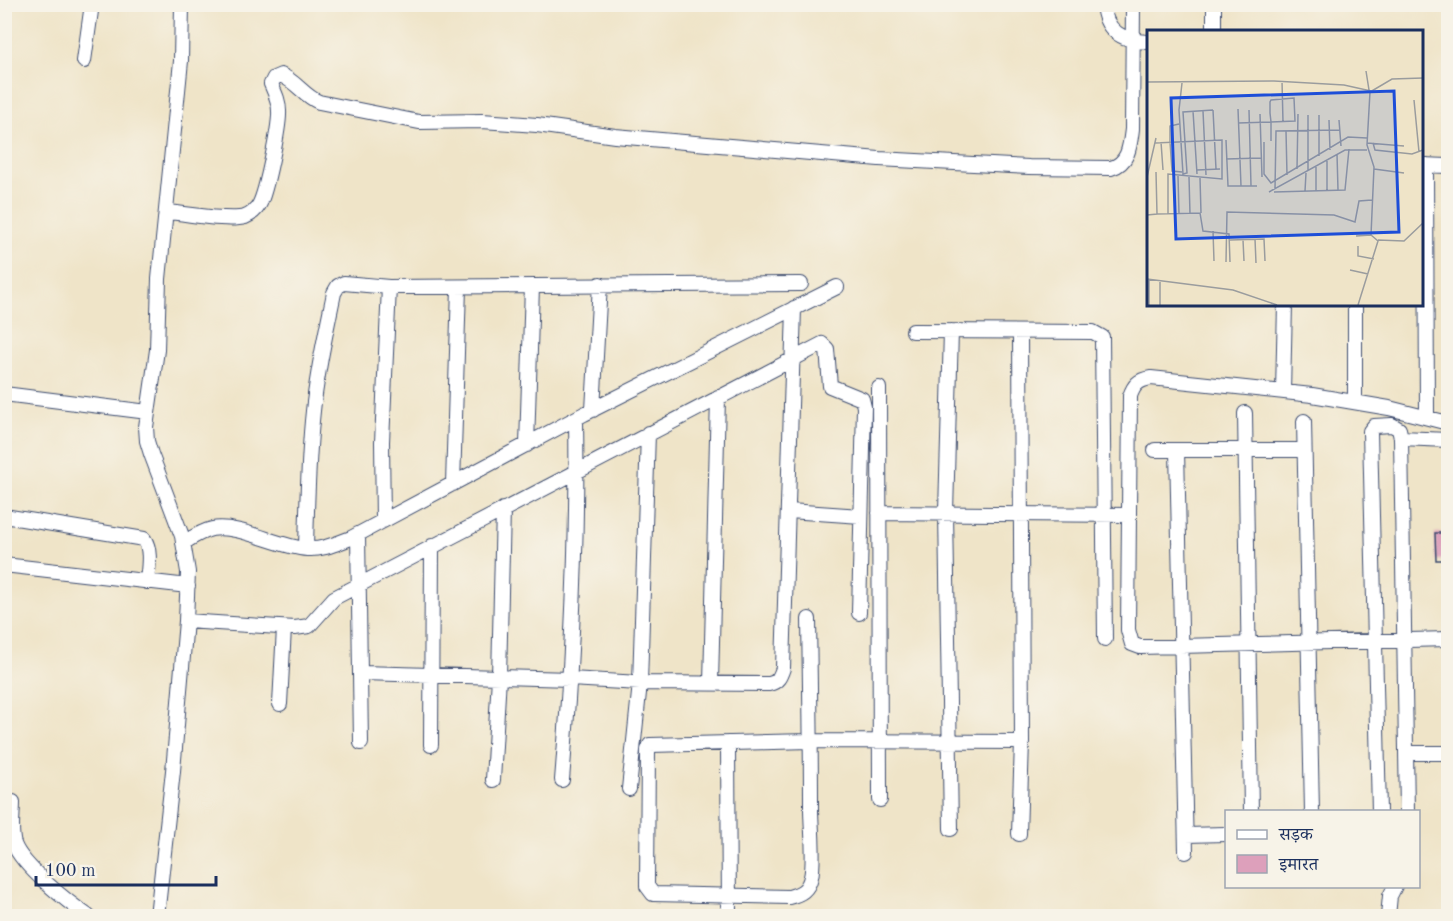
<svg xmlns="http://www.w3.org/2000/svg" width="1453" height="921" font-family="'Old Standard TT','Noto Serif Devanagari',serif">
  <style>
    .building { fill: #dda0bb }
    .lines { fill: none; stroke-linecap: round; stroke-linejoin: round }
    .minor-casing { stroke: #3b4a6e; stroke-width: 16 }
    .minor { stroke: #fff; stroke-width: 14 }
    .inset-road { fill: none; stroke: #9a9c9e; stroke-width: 1.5 }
    .view { fill: #1d4ed8; fill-opacity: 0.15; stroke: #1d4ed8; stroke-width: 3 }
    .inset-edge { fill: none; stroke: #1b2f5e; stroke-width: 3 }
  </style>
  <rect width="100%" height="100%" fill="#f7f3e8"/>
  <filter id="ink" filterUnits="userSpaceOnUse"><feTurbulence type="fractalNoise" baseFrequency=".0167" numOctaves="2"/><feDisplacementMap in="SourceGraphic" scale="12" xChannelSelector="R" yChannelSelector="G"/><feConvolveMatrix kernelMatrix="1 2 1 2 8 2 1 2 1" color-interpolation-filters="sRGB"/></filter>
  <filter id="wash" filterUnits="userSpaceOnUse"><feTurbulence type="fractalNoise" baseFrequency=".008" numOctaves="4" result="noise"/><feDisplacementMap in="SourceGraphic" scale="24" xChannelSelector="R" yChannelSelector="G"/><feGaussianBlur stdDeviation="1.35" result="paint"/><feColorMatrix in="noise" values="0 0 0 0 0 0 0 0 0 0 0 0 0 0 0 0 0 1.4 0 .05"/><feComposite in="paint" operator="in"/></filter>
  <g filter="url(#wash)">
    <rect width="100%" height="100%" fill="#efe4c8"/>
    <g id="blocks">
      <path class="building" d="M1435 533H1449V560H1436Z"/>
    </g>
  </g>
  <g filter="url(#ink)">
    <use href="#blocks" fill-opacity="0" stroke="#3b4a6e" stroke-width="1.5"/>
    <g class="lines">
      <defs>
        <path id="minor" d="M1103 4C1105 32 1123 41 1148 42
          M1214 4V32
          M84 61 92 4
          M1422 165 1448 166
          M1426 165 1427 417
          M166 212C186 213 227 222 245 217 250 215 256 210 259 205 266 193 280 125 279 111 279 101 275 93 271 84L274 78 281 75C297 82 304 96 319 102L419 122 482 121 537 125 615 136 879 159 1029 167 1111 168C1129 163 1130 145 1132 129L1133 4
          M913 331 1093 332 1102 337 1105 639
          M951 331 946 512 951 829
          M879 388 880 800
          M1283 392 1285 304
          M4 394 148 412
          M1355 402V304
          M593 410 600 284
          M1245 413 1251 812
          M1304 421 1312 812
          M1448 423 1389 408 1312 395 1151 378C1138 380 1134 385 1130 396L1128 630 1132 644 1140 647 1448 639
          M1401 438 1448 440
          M527 445 532 286
          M1155 450H1304
          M1177 450 1186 852
          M453 484 459 287
          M789 511 861 516
          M879 513 1129 515
          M4 516 144 539C152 550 148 569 147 582
          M383 521 382 442 389 287
          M358 534 361 743
          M183 543C193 537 202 531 212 529 239 524 278 547 307 549 323 550 337 543 351 538L584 414 837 287
          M306 549C307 503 308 457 313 411 317 371 326 332 334 293L338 286 344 283 389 287 801 284
          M4 565 188 586
          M809 619C810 682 811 745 811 808 811 826 815 861 811 877 808 890 801 894 789 897L653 894 647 886 648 750 650 745 810 741 1022 742
          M186 621 295 628 309 626 334 598 822 344 827 349 830 386 862 399 864 407 859 613
          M362 673 570 679 640 683 769 684C778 682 780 677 783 668L794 308
          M711 683 718 397
          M280 704 284 628
          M728 743 729 916
          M431 745 432 546
          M1406 753H1448
          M493 780 499 677 503 509
          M562 780C572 660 578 539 576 419
          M629 789 640 683 648 433
          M13 802C13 815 10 831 14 844 22 866 69 903 88 916
          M1379 812 1370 431 1374 426 1392 425 1399 429 1401 438 1407 812
          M1019 834 1022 742 1020 332
          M1186 835 1226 834
          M157 916 173 771 186 621 188 572 182 536 151 454 147 441 146 427 157 350 159 279 181 61 182 4
          M1388 916 1390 896 1395 886"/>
      </defs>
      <use href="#minor" class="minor-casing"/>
      <use href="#minor" class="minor"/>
    </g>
  </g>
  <g transform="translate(1147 30)">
    <rect width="276" height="276" fill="#efe4c8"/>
    <path class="inset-road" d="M219 41 222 60M135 51 136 92M0 52 127 51 197 55 224 61M35 53 32 80 36 144 40 143 36 82 66 80M267 70 272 122M91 79 94 156M66 80 69 139M102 80 104 156M46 81 50 144M56 81 59 145M113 84 115 147M182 90 183 120M192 90 194 116M91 93 124 92 148 91 147 68 124 70 123 72V83L124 92V111M32 94 23 96V112L25 141 35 142M139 101 140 145M79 110 81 156H110M14 112 16 140M117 112V144L124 153 201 107 220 108M8 113 75 110V149L21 144V184M220 113 257 116M226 113 228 120 265 124 276 120M190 124 191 160M172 126V85M79 129 114 128M180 131V160M169 137V161M150 139 151 84M227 139 257 143M50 140 73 139M161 141V85M31 146 32 184M0 147 9 108M42 147 43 184M53 148 54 183M128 159 129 101 193 100M158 161 159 143M122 162 198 120H220M127 162 198 160 202 119M10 184 53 183 56 201 82 204 83 232M0 185 10 184 9 142M66 201 67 231M224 205 227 137 220 115 223 62 245 49 276 48M209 206 224 205 231 211 211 275M108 209 109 233M83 210 117 209 118 231M96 210 97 231M231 210 257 211 276 193M211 216V226L227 229M79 232 80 182 187 185 208 192 212 171 225 170M203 240 221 244M0 249 86 260 130 275M2 249V275M13 250V275"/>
    <path class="view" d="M247 61 252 202 29 209 24 68Z"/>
    <rect width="276" height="276" class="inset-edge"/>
  </g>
  <rect width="1453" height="921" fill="none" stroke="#f7f3e8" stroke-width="24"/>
  <rect x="1225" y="810" width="195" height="78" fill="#f7f3e8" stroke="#9fa5b1" stroke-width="1.5"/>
  <rect x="1237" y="830" width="30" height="9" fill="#ffffff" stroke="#9fa5b1" stroke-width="1.5"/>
  <text x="1279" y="840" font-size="18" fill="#1b2f5e">सड़क</text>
  <rect x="1237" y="855" width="30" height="18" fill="#dda0bb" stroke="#9fa5b1" stroke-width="1.5"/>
  <text x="1279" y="870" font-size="18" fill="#1b2f5e">इमारत</text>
  <path d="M36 876v9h180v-9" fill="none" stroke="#1b2f5e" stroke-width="3"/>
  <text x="45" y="876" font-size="18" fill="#1b2f5e" stroke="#f7f3e8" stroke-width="4.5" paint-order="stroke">100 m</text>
</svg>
